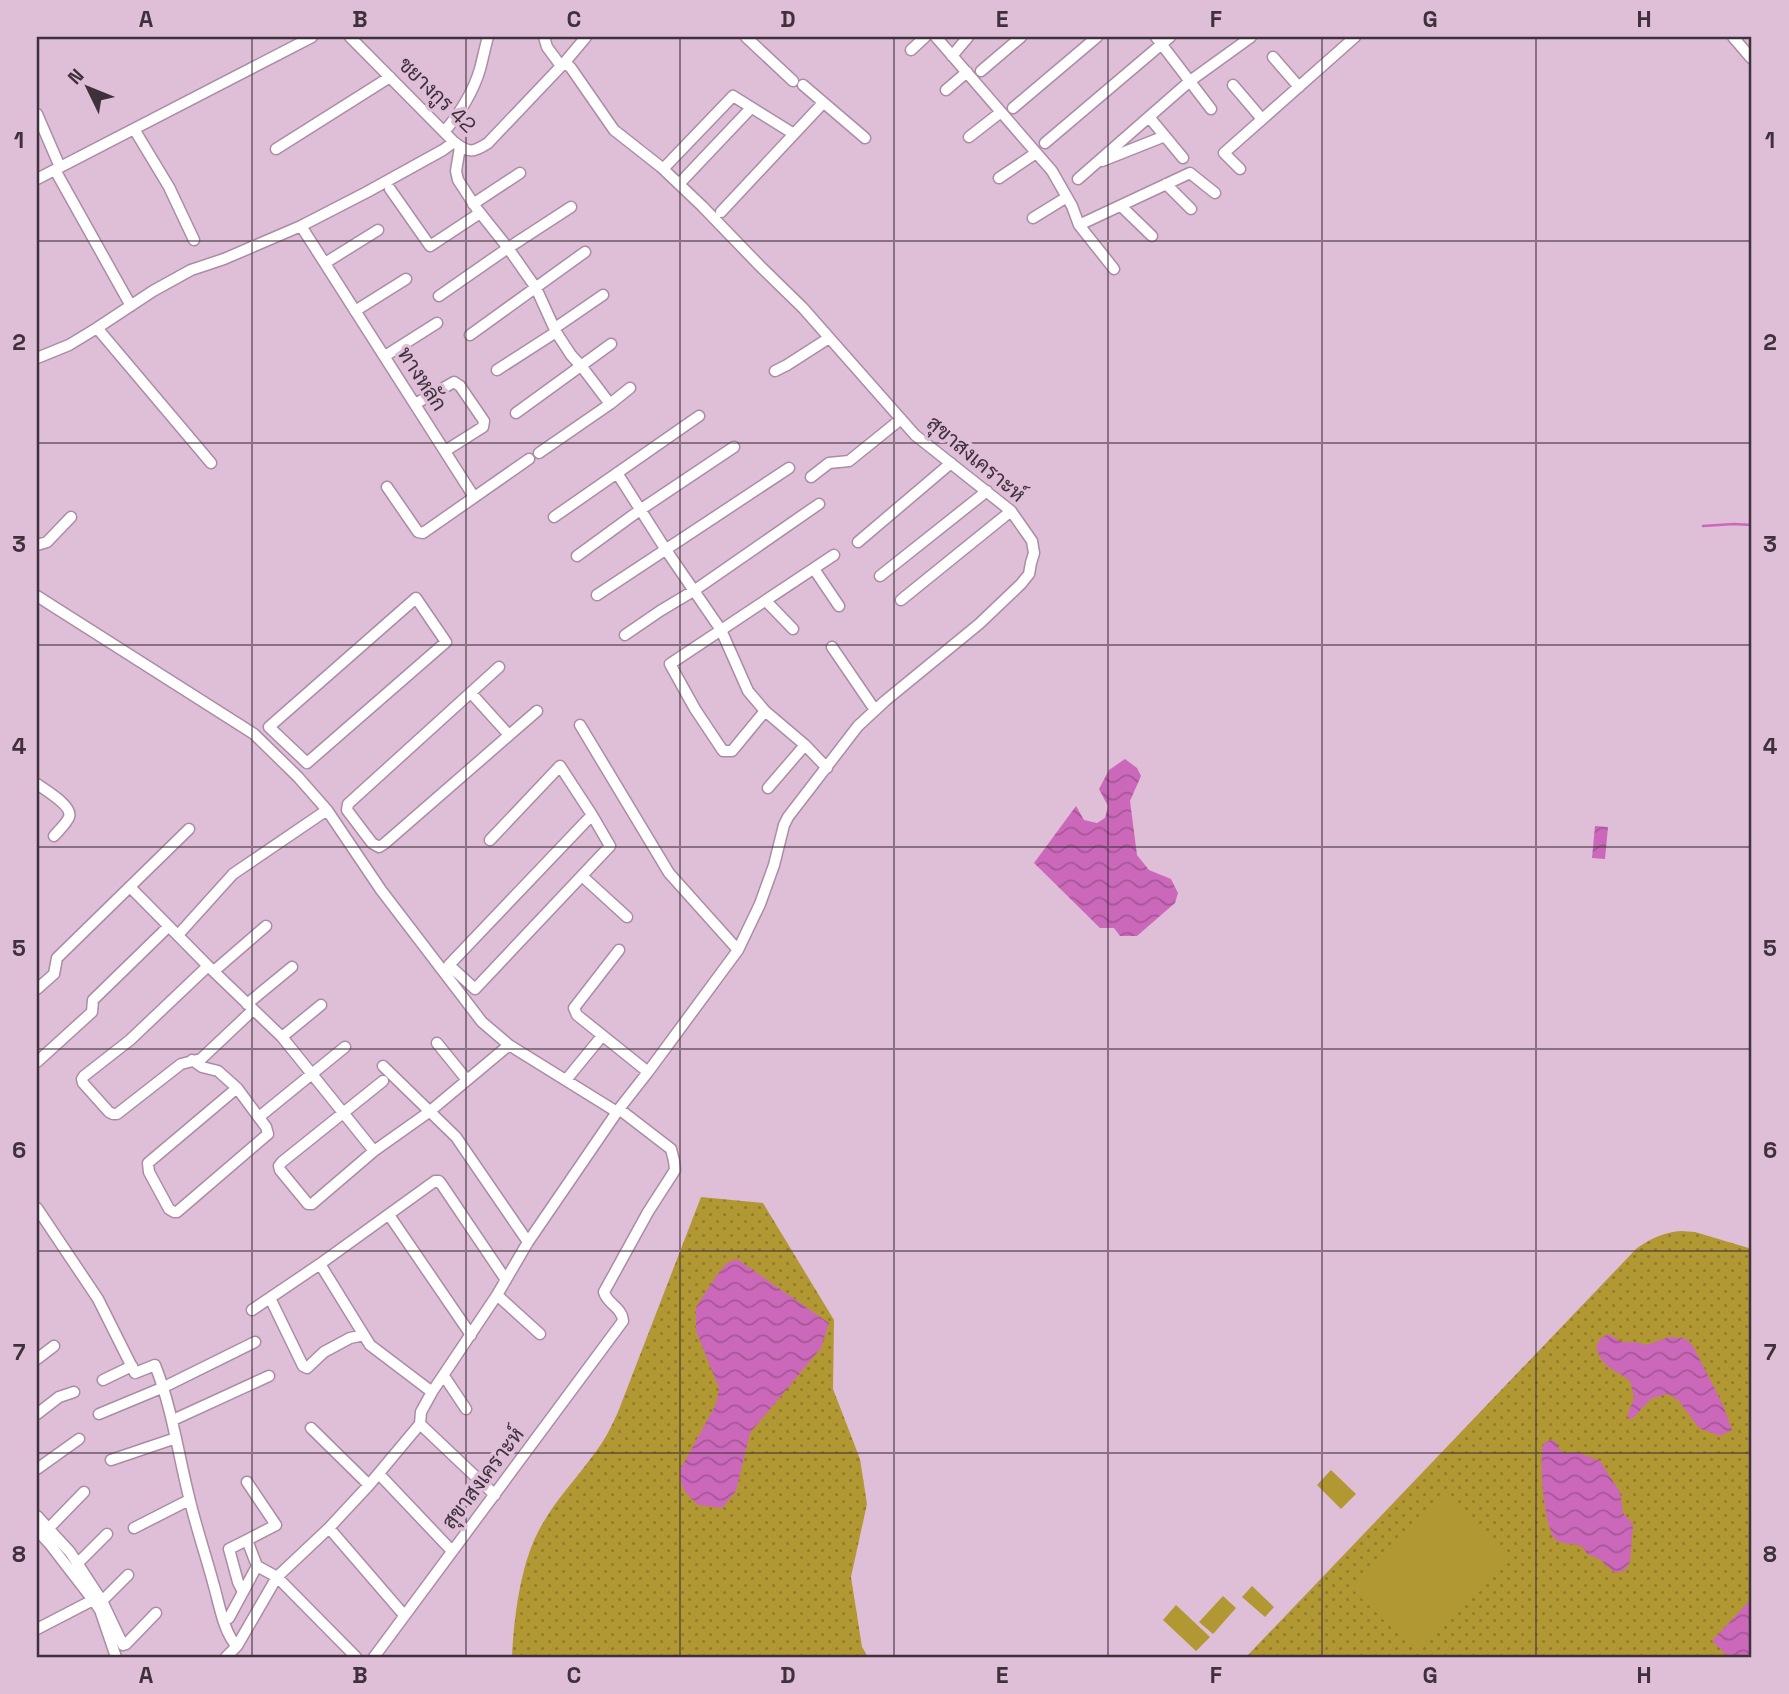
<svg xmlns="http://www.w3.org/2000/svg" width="1789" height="1694" font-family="'Space Grotesk',Sarabun,sans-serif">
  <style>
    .grass { fill: url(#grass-dots) }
    .green { fill: #b29833 }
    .water { fill: url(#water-waves) }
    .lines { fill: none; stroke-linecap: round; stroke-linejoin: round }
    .stream { stroke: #cc68ba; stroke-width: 2.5 }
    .minor-casing { stroke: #ac8ca5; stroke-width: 13 }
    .minor { stroke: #fff; stroke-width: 10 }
    .grid { fill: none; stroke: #3f313c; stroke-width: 2; stroke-opacity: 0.55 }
    .labels { text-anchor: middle; stroke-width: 7; stroke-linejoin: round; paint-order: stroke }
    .street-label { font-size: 21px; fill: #3f313c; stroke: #dfbed8 }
    .neatline { fill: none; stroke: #3f313c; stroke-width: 2.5 }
    .grid-label { font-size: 23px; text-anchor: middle; font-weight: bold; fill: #3f313c }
  </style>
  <defs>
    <pattern id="grass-dots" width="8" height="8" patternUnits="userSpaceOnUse" patternTransform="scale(1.75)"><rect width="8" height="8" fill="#b29833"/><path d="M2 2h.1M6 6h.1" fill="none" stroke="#927d2c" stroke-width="1.8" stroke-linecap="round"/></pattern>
    <pattern id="water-waves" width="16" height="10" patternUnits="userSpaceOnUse" patternTransform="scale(1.75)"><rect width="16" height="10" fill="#cc68ba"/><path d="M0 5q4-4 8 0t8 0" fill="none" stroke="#a75698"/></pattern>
  </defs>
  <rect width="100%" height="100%" fill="#dfbed8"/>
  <path class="grass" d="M701 1197 763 1203 834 1320 833 1389 860 1459 867 1504 851 1577 862 1647 868 1657H512C514 1618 520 1567 538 1532 553 1502 578 1477 597 1450 606 1438 612 1425 618 1412Z
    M1682 1231 1695 1232 1752 1249V1657H1246L1637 1248C1652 1238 1664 1232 1682 1231Z"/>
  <path class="green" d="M1331 1470 1356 1494 1341 1509 1317 1485Z
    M1443 1494 1509 1558 1417 1652 1351 1588Z
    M1252 1586 1274 1607 1265 1617 1242 1597Z
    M1223 1596 1236 1608 1213 1634 1199 1622Z
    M1176 1605 1210 1637 1196 1651 1163 1620Z"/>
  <path class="water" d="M1125 759 1137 768 1141 776 1130 801 1137 855 1149 870 1171 879 1178 893 1175 903 1137 936H1120L1114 928H1100L1034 863 1076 806 1084 820 1097 823 1105 818 1108 806 1099 789 1109 770Z
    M1595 826 1608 827 1605 859 1592 858Z
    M737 1259 829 1323 821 1348 750 1433 736 1491 722 1508 698 1505C686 1493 680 1489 680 1470L716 1404 719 1388 696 1331V1307L717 1275 727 1263Z
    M1608 1334 1622 1342H1636L1646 1345 1669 1337 1685 1338 1693 1346 1723 1405 1732 1430 1720 1436 1699 1428 1678 1400 1668 1394 1652 1398 1631 1420 1627 1416 1634 1398 1630 1381C1614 1368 1601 1368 1596 1346L1601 1338Z
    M1550 1440 1555 1441 1559 1449 1565 1453 1576 1452 1600 1461 1620 1492 1623 1513 1633 1524 1630 1562 1624 1571 1615 1573 1599 1559 1587 1554C1581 1538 1565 1548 1555 1539 1544 1529 1538 1457 1544 1443Z
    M1750 1600 1752 1602V1657H1729L1712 1641Z"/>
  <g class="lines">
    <path class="stream" d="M1703 526 1734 524 1752 525"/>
    <defs>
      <path id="minor" d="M350 37 454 142C468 153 473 153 488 143L565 62 586 37
        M544 37 547 47 561 66
        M746 37 793 81
        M936 37 1052 171 1072 206 1079 225 1114 269
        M1156 37 1211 109
        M1733 37 1751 58H1752
        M911 50 925 37
        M952 56 968 37
        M1273 57 1299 87
        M981 71 1021 37
        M803 85 865 138
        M1233 85 1262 119
        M946 90 967 72
        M1013 108 1097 37
        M37 114 60 167
        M1149 117 1183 158
        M134 129 169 187 194 240
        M444 132C460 113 473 93 480 69 483 58 485 47 488 37
        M969 137 1001 112
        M1045 143 1170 37
        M460 147 456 171 458 180 477 209 508 248 536 288 556 332 571 355 582 367 610 404
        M276 149 390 77
        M1102 161 1165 136
        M663 169 733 96 794 134
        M1240 169 1224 153 1355 37
        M55 170 131 306
        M999 178 1036 153
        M37 179 312 37
        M1078 179 1190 81 1251 37
        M679 184 751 108
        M1166 184 1191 209
        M390 189 430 246 480 213
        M473 204 520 173
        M1121 206 1152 236
        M721 212 823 103
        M1033 218 1067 197
        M1079 225 1190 173 1215 193
        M301 226 474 497
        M325 263 378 230
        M439 296 508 248 571 207
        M355 311 406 279
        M97 328 211 463
        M555 328 603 295
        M470 335 585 252
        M385 356 437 323
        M37 358 69 345 97 328 153 291 191 270 224 259 301 226 367 192 443 150 454 142
        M497 370 556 332
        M775 371 787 365 829 338
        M415 404 454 382 460 386 484 421 483 427 445 451
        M516 413 611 344
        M539 453 610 404 630 388
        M617 473 666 550 721 630 748 691 765 711 805 745 827 768
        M811 477 829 463 849 461 901 419
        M387 487 418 532 423 533 529 459
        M554 517 699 416
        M858 542 951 463
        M37 545 47 542 71 517
        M577 556 640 510 734 447
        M814 569 839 606
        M880 576 987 491
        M597 595 789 468
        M37 596 254 734 298 777 327 810 381 890 482 1022 509 1045 617 1112
        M416 598 446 642 307 763 269 727Z
        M901 600 1011 511
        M766 601 793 629
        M625 635 660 611 695 590 819 504
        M832 647 875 710
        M499 667 348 804 347 810 372 843 379 847 384 844 537 711
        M471 693 509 735
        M765 711 732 751H723L695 709 670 664 834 555
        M580 725 669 873 738 950
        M37 784C45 790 73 806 69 817 67 823 58 831 54 836
        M768 788 805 745
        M592 815 610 846 475 989 449 965Z
        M490 840 560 766 592 815
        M582 876 627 917
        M131 888 208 966 282 1037 374 1151
        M178 935 233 874 327 810
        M619 950 574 1008 577 1015 648 1072
        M208 966 130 1040 84 1076 82 1079 83 1083 109 1112 113 1114H117L181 1064 201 1059 253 1010
        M214 971 266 926
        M37 989 54 974 57 958 189 829
        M247 1004 292 967
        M282 1037 321 1005
        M437 1043 467 1080
        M192 1060 202 1067 218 1071 237 1088
        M37 1062 92 1012 93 1000 168 927
        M383 1066 456 1137 528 1242
        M566 1080 602 1036
        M383 1081 282 1162 279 1166 280 1170 308 1204H312L374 1151 429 1112 509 1045
        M237 1088 266 1127 268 1134 177 1212H174L169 1209 149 1172 148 1163Z
        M259 1117 345 1047
        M37 1208 98 1299 135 1373 155 1365C172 1408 178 1453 189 1497 196 1527 206 1556 214 1586 219 1603 224 1634 237 1646
        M389 1215 471 1335
        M320 1264 370 1345 432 1392
        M497 1295 540 1334
        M270 1298 303 1366 307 1368 324 1352 350 1338 364 1335
        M252 1310 320 1264 435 1181H439L442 1185 506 1280
        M37 1359 54 1346
        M444 1376 466 1409
        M103 1380 132 1366
        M37 1414 59 1397 74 1392
        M99 1414 164 1387 255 1342
        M173 1420 269 1376
        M311 1428 369 1485
        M111 1460 176 1438
        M37 1469 79 1439
        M379 1474 452 1551
        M247 1482 276 1525 247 1540 257 1566 277 1577 356 1657
        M495 1495 420 1424 421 1412 432 1392 497 1295 528 1242 619 1109 648 1072 738 950 760 904 774 865 784 825 788 817 858 726 885 701 979 624 1021 584 1029 574 1031 563 1034 553 1032 541 1011 511 915 435 803 308 760 266 702 206 661 167 614 130 571 68 565 62
        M37 1516 70 1552 102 1601 123 1645 126 1644 156 1613
        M49 1528 84 1492
        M134 1528 189 1500
        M329 1528 404 1615
        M37 1530 49 1543 93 1600 100 1610 116 1657
        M77 1564 107 1534
        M243 1592 238 1582 229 1549 247 1540
        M102 1601 128 1575
        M224 1620 229 1618 257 1566
        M37 1629 93 1600
        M226 1657 237 1646 277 1577 329 1528 369 1485 420 1424
        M374 1657 623 1321C622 1307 607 1304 604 1292L648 1212 675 1170 674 1161 671 1149 619 1109"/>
    </defs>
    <use href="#minor" class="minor-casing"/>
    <use href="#minor" class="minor"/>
  </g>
  <path class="grid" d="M252 37V1657M466 37V1657M680 37V1657M894 37V1657M1108 37V1657M1322 37V1657M1536 37V1657M37 241H1752M37 443H1752M37 645H1752M37 847H1752M37 1049H1752M37 1251H1752M37 1453H1752"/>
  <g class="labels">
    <g class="street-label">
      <text transform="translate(437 95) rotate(44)" y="7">ชยางกูร 42</text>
      <text transform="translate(422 379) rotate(57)" y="7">ทางหลัก</text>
      <text transform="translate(976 459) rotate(40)" y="7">สุขาสงเคราะห์</text>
      <text transform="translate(483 1478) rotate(-53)" y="7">สุขาสงเคราะห์</text>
    </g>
  </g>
  <rect width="1789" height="1694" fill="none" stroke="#dfbed8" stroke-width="77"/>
  <g transform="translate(88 88) rotate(313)" stroke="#dfbed8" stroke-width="5" paint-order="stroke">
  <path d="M0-5L12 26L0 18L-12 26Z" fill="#3f313c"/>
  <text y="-10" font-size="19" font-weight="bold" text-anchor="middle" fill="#3f313c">N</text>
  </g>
  <rect x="38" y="38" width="1712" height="1618" class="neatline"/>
  <g class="grid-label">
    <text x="146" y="27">A</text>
    <text x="360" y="27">B</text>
    <text x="574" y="27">C</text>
    <text x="788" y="27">D</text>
    <text x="1002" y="27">E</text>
    <text x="1216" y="27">F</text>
    <text x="1430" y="27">G</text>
    <text x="1644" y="27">H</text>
    <text x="19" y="148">1</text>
    <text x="1770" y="148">1</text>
    <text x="19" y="350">2</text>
    <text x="1770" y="350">2</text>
    <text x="19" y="552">3</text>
    <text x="1770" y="552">3</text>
    <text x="19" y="754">4</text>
    <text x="1770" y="754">4</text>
    <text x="19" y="956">5</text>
    <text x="1770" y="956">5</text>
    <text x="19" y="1158">6</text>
    <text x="1770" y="1158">6</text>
    <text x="19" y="1360">7</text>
    <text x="1770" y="1360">7</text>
    <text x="19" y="1562">8</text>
    <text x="1770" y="1562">8</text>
    <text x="146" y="1683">A</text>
    <text x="360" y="1683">B</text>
    <text x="574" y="1683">C</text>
    <text x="788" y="1683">D</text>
    <text x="1002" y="1683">E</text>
    <text x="1216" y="1683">F</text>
    <text x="1430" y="1683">G</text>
    <text x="1644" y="1683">H</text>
  </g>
</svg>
